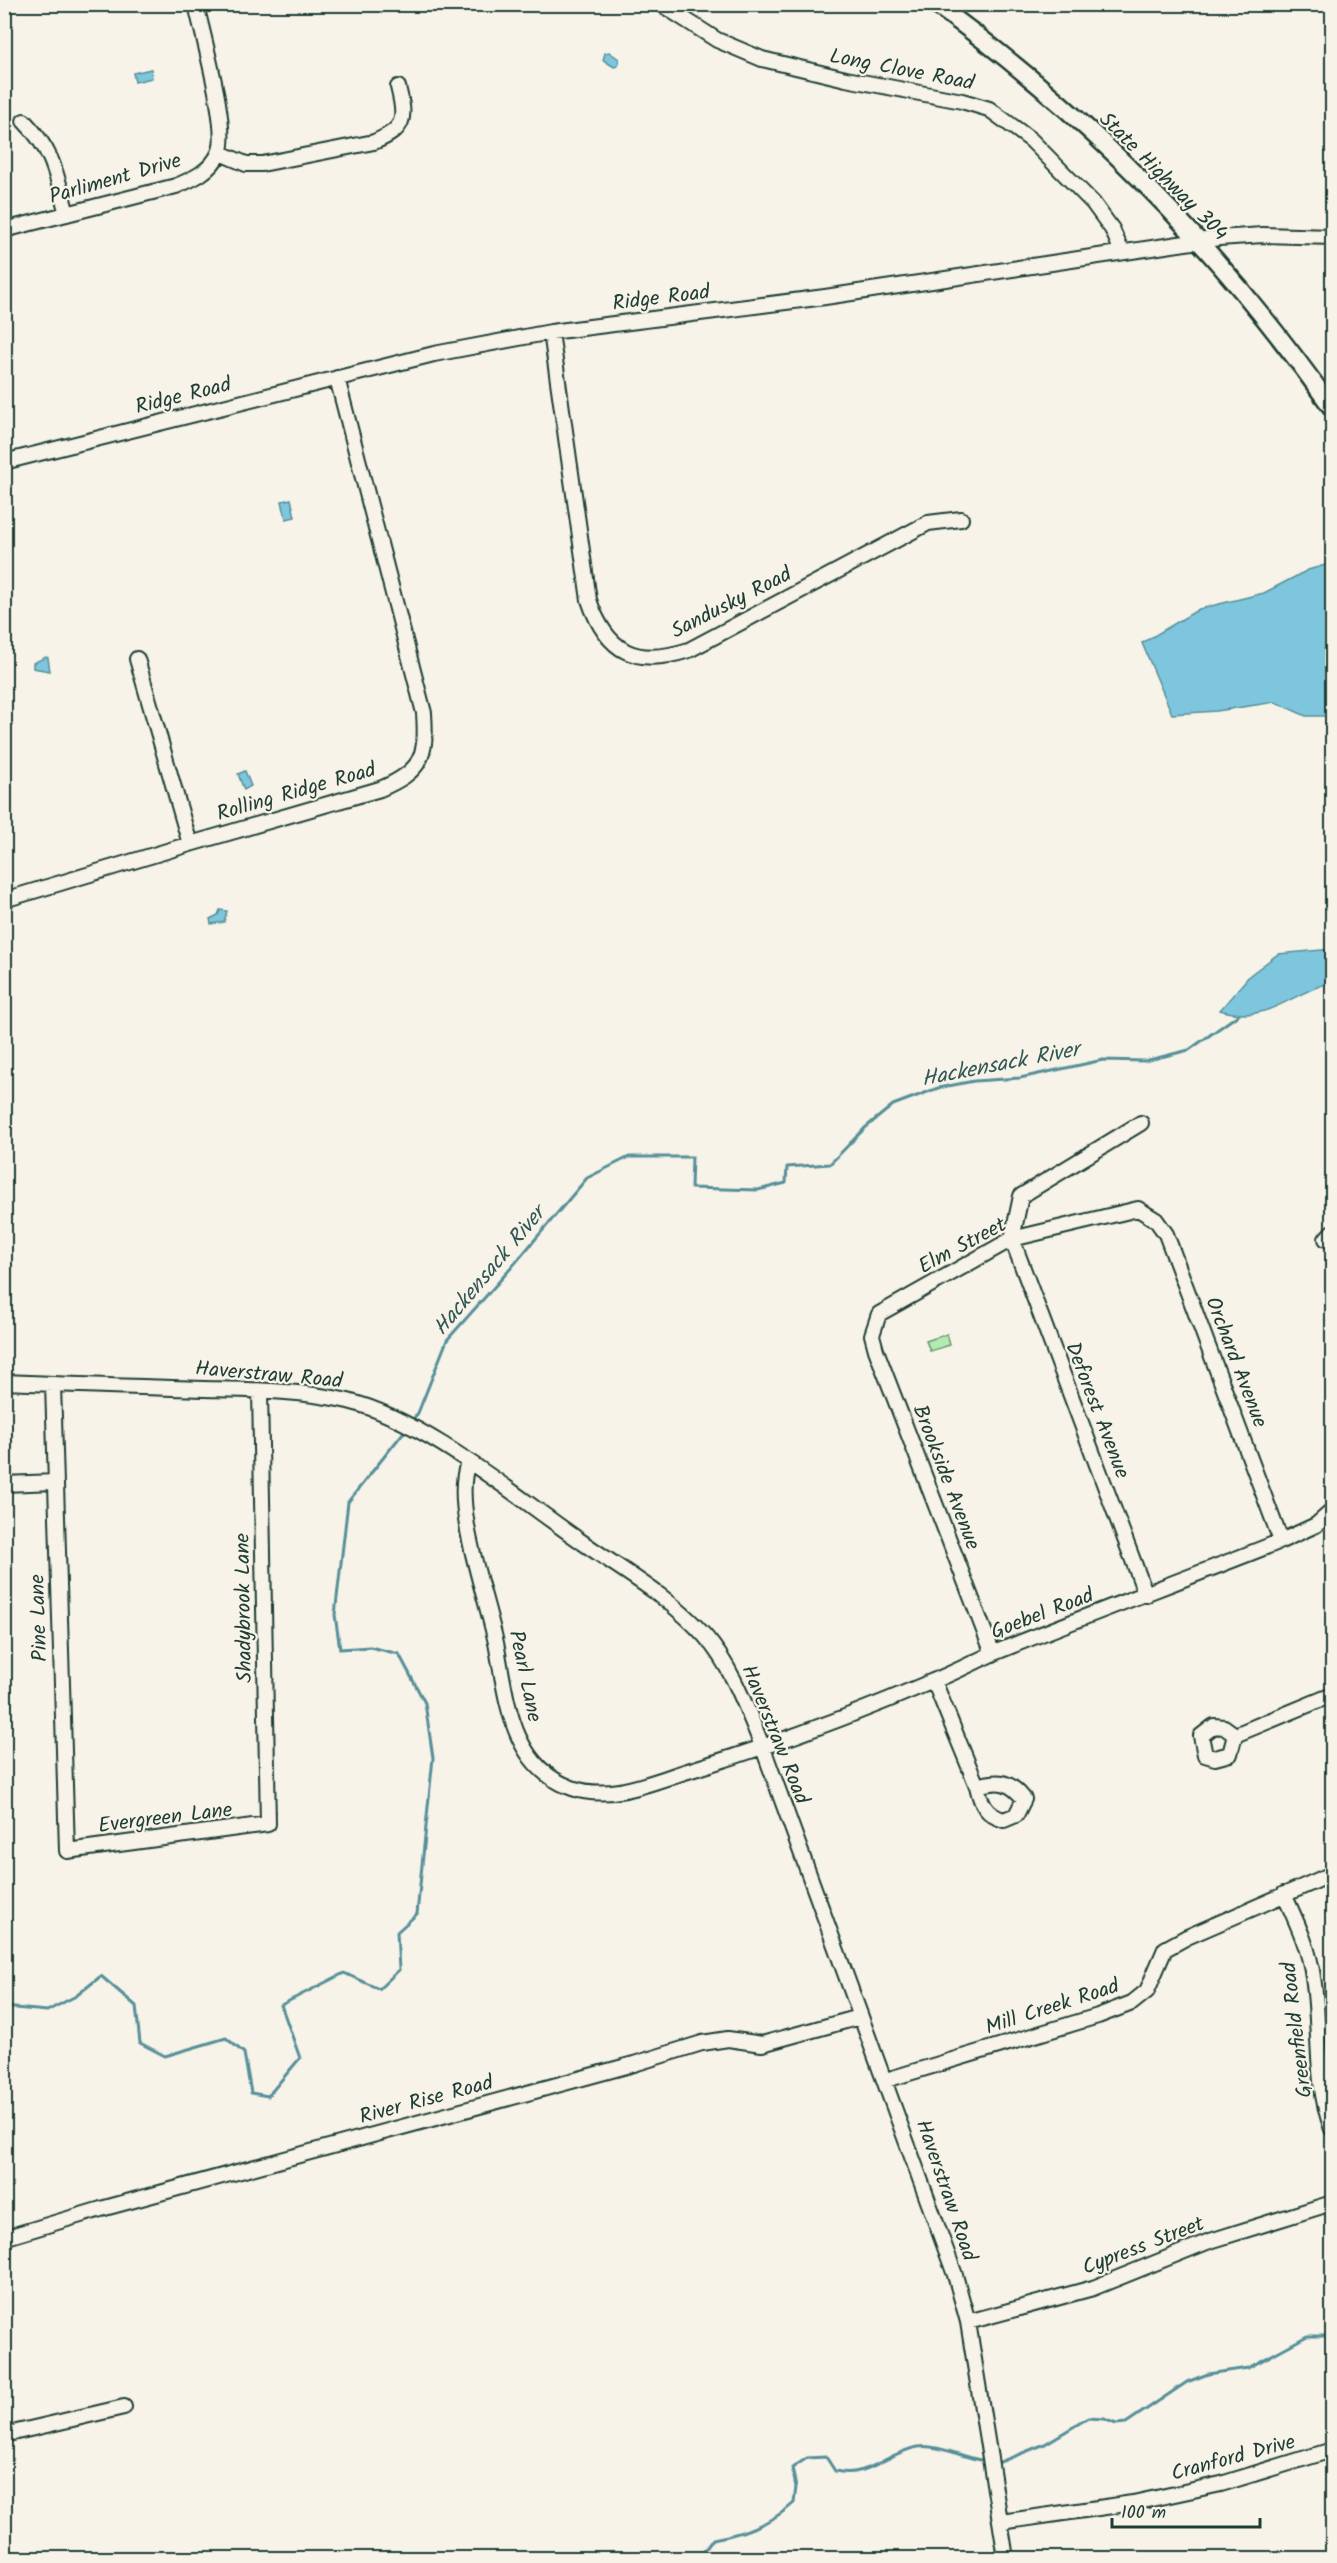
<svg xmlns="http://www.w3.org/2000/svg" width="1337" height="2563" font-family="Kalam,sans-serif">
  <style>
    .green { fill: #b3ecb0; stroke: #699472; stroke-width: 1.5 }
    .water { fill: #7dc6dd; stroke: #578f99; stroke-width: 1.5 }
    .lines { fill: none; stroke-linecap: round; stroke-linejoin: round }
    .stream { stroke: #578f99; stroke-width: 3 }
    .minor-casing { stroke: #1f3d34; stroke-width: 18 }
    .major-casing { stroke: #1f3d34; stroke-width: 21 }
    .minor { stroke: #f7f3e8; stroke-width: 14 }
    .major { stroke: #f7f3e8; stroke-width: 16 }
    .labels { text-anchor: middle; stroke-width: 4.5; stroke-linejoin: round; paint-order: stroke }
    .street-label { font-size: 21px; fill: #1f3d34; stroke: #f7f3e8 }
    .water-label { font-size: 22px; font-style: italic; fill: #325856; stroke: #f7f3e8 }
  </style>
  <rect width="100%" height="100%" fill="#f7f3e8"/>
  <filter id="ink" filterUnits="userSpaceOnUse"><feTurbulence type="fractalNoise" baseFrequency=".0167" numOctaves="2"/><feDisplacementMap in="SourceGraphic" scale="12" xChannelSelector="R" yChannelSelector="G"/><feConvolveMatrix kernelMatrix="1 2 1 2 8 2 1 2 1" color-interpolation-filters="sRGB"/></filter>
  <g filter="url(#ink)">
    <path class="green" d="M947 1334 950 1345 930 1351 926 1341Z"/>
    <path class="water" d="M609 52 619 59 618 66 614 67 603 60 605 53Z
      M151 69 152 78 135 82 133 73Z
      M291 499 295 517 286 519 282 501Z
      M1332 563V716H1306L1275 702 1217 711 1172 714 1142 643 1199 609 1264 593 1308 570Z
      M46 657 48 658 50 671 33 668V663Z
      M245 771 251 786 244 790 238 774Z
      M220 910 227 911 224 922 211 924 210 919 218 915Z
      M1332 949V982C1289 993 1269 1025 1220 1010L1250 975 1278 954Z"/>
    <g class="lines">
      <path class="stream" d="M411 1422 418 1413 447 1340 511 1268 587 1178 629 1157H692L691 1188 758 1190 786 1183 787 1167 830 1164 865 1128 893 1105 938 1088 974 1081 1020 1078 1103 1060 1145 1061 1189 1050 1238 1015
        M4 2007 47 2011 76 1996 101 1976 136 2006 140 2043 165 2056 226 2038 244 2053 251 2093 268 2096 300 2058 281 2005 344 1973 379 1989 399 1970 397 1932 417 1914 433 1758 425 1703 399 1654 370 1647 340 1649 335 1615 348 1502 407 1428
        M1000 2462 1045 2444 1088 2418 1104 2419 1116 2424 1126 2423 1187 2382 1208 2374 1248 2368 1307 2336H1325L1332 2333
        M517 2558 535 2552 565 2558
        M699 2558 713 2539C742 2534 772 2523 794 2503L796 2487 792 2468 807 2458 826 2457 835 2471C869 2479 887 2452 918 2447 937 2444 962 2457 981 2460"/>
      <defs>
        <path id="minor" d="M661 4 717 40 762 59 846 79 962 101 989 109 1031 140 1093 203 1112 229 1122 252
          M24 121C54 152 56 174 67 214
          M220 153 246 164H262L374 142C406 129 406 118 398 87
          M4 230 176 186C193 179 211 171 219 153 230 131 202 33 196 4
          M551 332 589 600C607 653 636 667 689 650L928 523 961 519
          M4 462 434 354 551 332 825 297 1219 238 1263 235 1332 237
          M137 659 190 844
          M4 900 190 844 380 789C422 771 427 757 424 713L337 378
          M1141 1123 1021 1196 1012 1239 1146 1595
          M1326 1239 1332 1232
          M4 1382C71 1385 137 1387 204 1389 251 1390 301 1390 348 1401 425 1420 514 1495 579 1540 623 1571 669 1596 705 1636 733 1668 747 1710 763 1748L955 2275 968 2322 1006 2558
          M53 1384 67 1851 268 1824 260 1391
          M468 1463C451 1506 488 1599 497 1648 507 1701 512 1767 572 1788 611 1802 654 1781 691 1770 774 1745 854 1715 933 1681 954 1673 974 1662 994 1653 1089 1614 1186 1579 1281 1541L1316 1525 1332 1511
          M4 1484 55 1482
          M993 1654 876 1350 872 1335 879 1314 1012 1239 1138 1209 1156 1220 1166 1234 1281 1541
          M934 1681 977 1786C981 1804 986 1815 1004 1820L1016 1815 1024 1799C1009 1780 999 1780 977 1786
          M1214 1726 1224 1727 1235 1735 1230 1754 1215 1758 1205 1755 1201 1736Z
          M1235 1735 1332 1695
          M1284 1894C1296 1921 1309 1947 1313 1977 1321 2027 1314 2081 1332 2129
          M886 2080 1098 2016 1132 2003 1147 1991 1165 1949 1187 1937 1332 1874
          M4 2238 101 2209 634 2064 702 2043 728 2039 762 2044 860 2017
          M968 2322 1093 2288 1207 2242 1332 2203
          M4 2435 124 2407
          M1001 2522 1133 2503 1221 2484 1332 2450"/>
        <path id="major" d="M935 4C1089 115 1223 254 1332 408"/>
      </defs>
      <use href="#minor" class="minor-casing"/>
      <use href="#major" class="major-casing"/>
      <use href="#minor" class="minor"/>
      <use href="#major" class="major"/>
    </g>
  </g>
  <g class="labels">
    <g class="street-label">
      <text transform="translate(902 69) rotate(11)" y="7">Long Clove Road</text>
      <text transform="translate(1164 176) rotate(45)" y="7">State Highway 304</text>
      <text transform="translate(115 178) rotate(-16)" y="7">Parliment Drive</text>
      <text transform="translate(661 297) rotate(-7)" y="7">Ridge Road</text>
      <text transform="translate(183 395) rotate(-14)" y="7">Ridge Road</text>
      <text transform="translate(731 602) rotate(-27)" y="7">Sandusky Road</text>
      <text transform="translate(296 791) rotate(-16)" y="7">Rolling Ridge Road</text>
      <text transform="translate(962 1245) rotate(-28)" y="7">Elm Street</text>
      <text transform="translate(1237 1362) rotate(69)" y="7">Orchard Avenue</text>
      <text transform="translate(269 1374) rotate(5)" y="7">Haverstraw Road</text>
      <text transform="translate(1098 1410) rotate(69)" y="7">Deforest Avenue</text>
      <text transform="translate(947 1477) rotate(69)" y="7">Brookside Avenue</text>
      <text transform="translate(243 1608) rotate(-91)" y="7">Shadybrook Lane</text>
      <text transform="translate(1042 1613) rotate(-21)" y="7">Goebel Road</text>
      <text transform="translate(38 1618) rotate(-92)" y="7">Pine Lane</text>
      <text transform="translate(526 1676) rotate(78)" y="7">Pearl Lane</text>
      <text transform="translate(776 1734) rotate(68)" y="7">Haverstraw Road</text>
      <text transform="translate(165 1817) rotate(-7)" y="7">Evergreen Lane</text>
      <text transform="translate(1052 2006) rotate(-18)" y="7">Mill Creek Road</text>
      <text transform="translate(1296 2030) rotate(-97)" y="7">Greenfield Road</text>
      <text transform="translate(426 2099) rotate(-15)" y="7">River Rise Road</text>
      <text transform="translate(947 2190) rotate(71)" y="7">Haverstraw Road</text>
      <text transform="translate(1143 2245) rotate(-21)" y="7">Cypress Street</text>
      <text transform="translate(1233 2457) rotate(-15)" y="7">Cranford Drive</text>
    </g>
    <g class="water-label">
      <text transform="translate(1000 1063) rotate(-11)" y="8">Hackensack River</text>
      <text transform="translate(488 1270) rotate(-50)" y="8">Hackensack River</text>
    </g>
  </g>
  <rect width="1337" height="2563" fill="none" stroke="#f7f3e8" stroke-width="24"/>
  <rect x="12" y="12" width="1313" height="2539" fill="none" stroke="#1f3d34" stroke-width="2" filter="url(#ink)"/>
  <path d="M1112 2518v9h148v-9" fill="none" stroke="#1f3d34" stroke-width="3"/>
  <text x="1121" y="2518" font-size="18" fill="#1f3d34" stroke="#f7f3e8" stroke-width="4.5" paint-order="stroke">100 m</text>
</svg>
